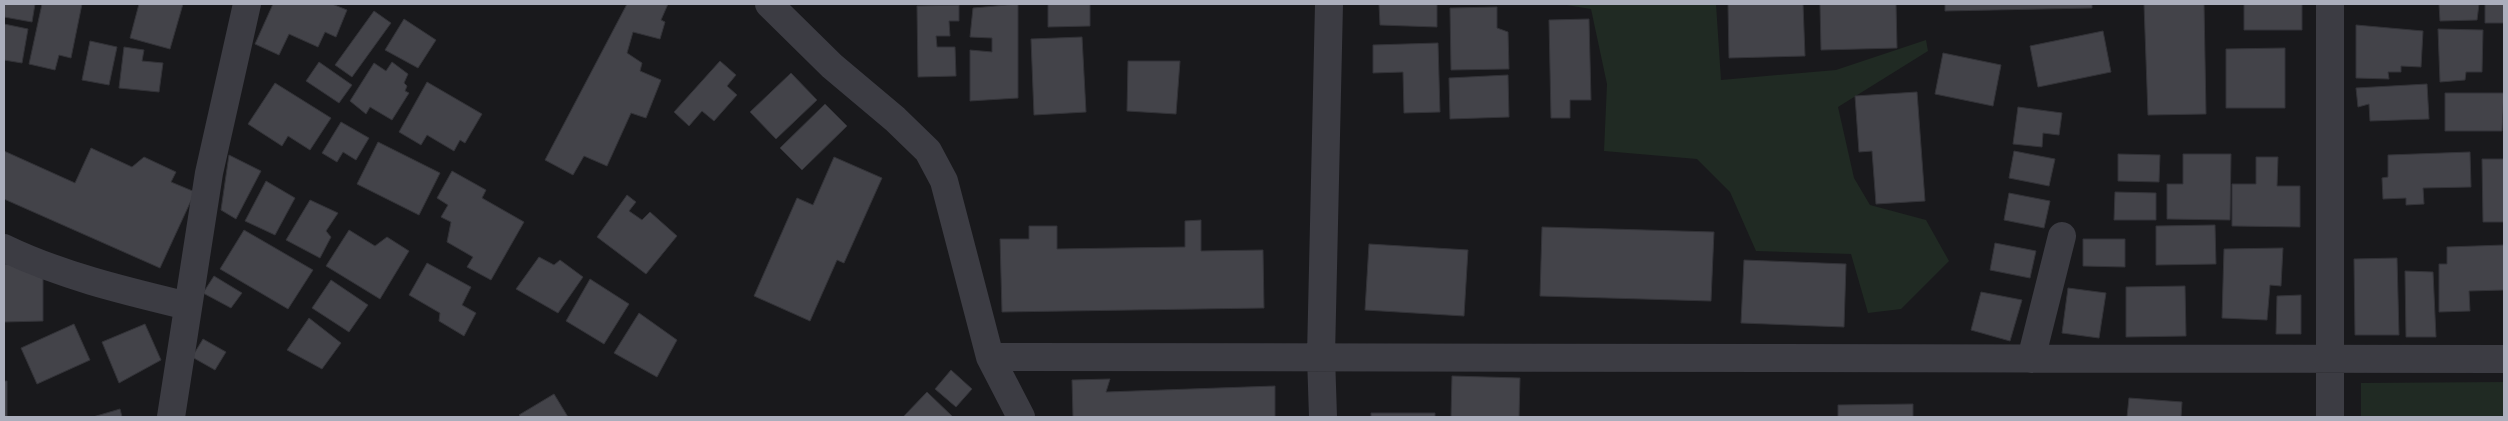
<svg xmlns="http://www.w3.org/2000/svg" width="2508" height="421" font-family="'DM Sans',sans-serif">
  <style>
    .green { fill: #202a23 }
    .building { fill: #434349; stroke: #333338 }
    .lines { fill: none; stroke-linecap: round; stroke-linejoin: round }
    .minor { stroke: #3c3c43; stroke-width: 28 }
  </style>
  <rect width="100%" height="100%" fill="#19191c"/>
  <path class="green" d="M1560 4H1716L1721 80 1836 70 1926 40 1928 51 1838 107 1854 178 1870 205 1926 220 1949 261 1901 309 1868 313 1851 254 1756 251 1730 192 1697 159 1604 151 1607 84 1591 9Z
    M2504 382V417H2361V383Z"/>
  <path class="building" d="M4 4H35L32 22 4 17Z
    M42 4H82L71 58 59 55 55 70 29 64Z
    M139 4H183L170 49 130 38Z
    M273 4H332L347 10 336 37 325 32 318 47 289 34 279 55 255 44Z
    M627 4H668L661 20 665 22 660 39 633 32 627 53 642 63 640 71 661 80 646 118 631 113 607 166 584 156 573 175 545 160Z
    M1018 4V98L970 101V50L992 52V38L970 37 973 8Z
    M1048 4H1090V26L1048 27Z
    M1379 4H1437V27L1380 25Z
    M1728 4H1803L1805 56 1729 58Z
    M1820 4H1896L1897 48 1821 50Z
    M1945 4H2092V8L1945 11Z
    M2144 4H2204L2206 114 2148 115Z
    M2244 4H2302V30H2244Z
    M2439 4H2479L2477 20 2440 21Z
    M2485 4H2504V23H2485Z
    M959 5V21H949L950 36H936L937 47H955L956 76 918 77 917 6Z
    M1497 7V28L1508 32 1509 69 1451 70 1450 8Z
    M374 11 391 23 352 77 335 65Z
    M404 19 436 40 418 68 385 50Z
    M1589 19 1591 100H1570V118H1551L1549 20Z
    M4 24 28 29 22 63 4 60Z
    M2356 25 2423 31 2421 67 2401 66V72H2388L2389 79 2356 78Z
    M2438 29 2483 30 2482 72H2466L2465 80 2440 82Z
    M2103 31 2111 72 2038 87 2030 46Z
    M1082 37 1086 112 1034 115 1031 39Z
    M90 41 117 47 109 85 82 80Z
    M1438 43 1440 112 1404 113 1403 72 1373 73V45Z
    M124 47 144 50 142 61 163 63 159 92 119 88Z
    M2285 48V108H2226V49Z
    M1943 53 2001 65 1993 106 1935 94Z
    M720 61 736 75 727 86 737 95 714 121 702 111 689 126 674 112Z
    M1128 61H1180L1176 114 1127 111Z
    M319 62 352 85 339 103 306 81Z
    M392 62 408 74 404 83 407 86 405 91 409 93 392 120 370 107 366 114 350 101 374 63 386 71Z
    M791 73 817 100 776 139 750 112Z
    M1508 75 1509 117 1450 119 1449 78Z
    M427 82 482 114 465 143 460 140 454 151 427 135 421 145 399 132Z
    M275 83 331 118 310 150 288 136 282 146 248 124Z
    M2427 84 2429 119 2370 121 2369 104 2358 107 2356 88Z
    M1917 92 1925 201 1876 204 1872 151 1859 152 1855 96Z
    M2445 93H2504L2502 131H2445Z
    M825 104 847 126 802 170 780 148Z
    M2018 107 2062 113 2059 135 2043 133 2042 147 2013 144Z
    M341 122 369 138 356 160 343 152 337 162 322 153Z
    M378 142 440 173 419 215 357 184Z
    M91 148 132 167 144 157 176 172 171 182 195 192 160 268 4 199V151L75 183Z
    M2014 151 2055 159 2049 186 2009 178Z
    M2470 152 2471 187 2423 188 2424 204 2406 205V198L2383 199 2382 178 2388 177V155Z
    M2118 154 2160 155 2159 182 2118 181Z
    M2183 154H2231L2230 220 2167 219V184H2183Z
    M229 155 261 171 236 219 221 210Z
    M834 157 882 178 844 263 837 260 810 321 754 296 797 198 813 205Z
    M2256 157H2278L2277 186H2300V227L2232 226V184H2256Z
    M2482 159H2504V222H2483Z
    M452 171 486 190 482 198 524 222 491 280 467 267 473 257 447 242 451 222 441 217 448 205 437 198Z
    M266 181 295 198 275 235 245 221Z
    M2115 192 2156 193V220H2114Z
    M2009 193 2050 201 2044 228 2004 220Z
    M627 195 636 202 629 211 642 220 650 212 677 236 646 274 597 237Z
    M310 200 338 213 326 231 331 237 320 258 286 240Z
    M1201 220V251L1263 250 1264 308 1002 312 1000 239H1029V226H1057V249L1185 247V221Z
    M2215 225 2216 264 2156 265V226Z
    M1542 227 1714 232 1711 301 1540 296Z
    M244 230 313 270 288 309 220 269Z
    M349 230 375 246 387 237 409 251 380 299 326 266Z
    M2083 239H2125V267L2083 266Z
    M1995 243 2036 251 2030 278 1990 270Z
    M1369 244 1468 250 1464 316 1365 310Z
    M2504 245V290L2469 291 2470 311 2439 312V264H2447V247Z
    M2283 248 2281 286 2270 285 2267 320 2222 318 2224 249Z
    M539 257 554 265 560 260 583 277 558 313 516 289Z
    M2397 258 2399 335H2355L2354 259Z
    M1744 260 1846 264 1844 327 1741 323Z
    M427 263 471 287 462 305 476 313 464 336 439 321 440 313 409 295Z
    M4 264H43V321L4 322Z
    M2405 271 2433 272 2436 337H2406Z
    M214 276 242 293 231 308 203 293Z
    M590 279 629 304 604 344 566 321Z
    M331 280 368 305 349 332 312 308Z
    M2185 286 2186 336 2126 337V287Z
    M2068 288 2106 293 2099 338 2062 333Z
    M1981 292 2022 300 2010 341 1971 330Z
    M2301 295V334H2276L2277 296Z
    M639 313 677 340 657 377 614 353Z
    M309 318 341 343 322 369 287 350Z
    M74 324 90 360 37 384 21 348Z
    M145 324 161 360 119 383 102 342Z
    M203 339 226 352 215 370 192 357Z
    M951 370 972 389 956 407 935 389Z
    M1452 376 1520 378 1519 417H1451Z
    M1110 379 1106 392 1275 386V417H1073L1072 380Z
    M4 381H7V417H4Z
    M927 392 953 417H903Z
    M554 394 568 417H521L519 415Z
    M2129 398 2182 402 2181 417H2127Z
    M1913 404V417H1838V405Z
    M120 409 122 417H93Z
    M1371 413H1435V417H1371Z"/>
  <g class="lines">
    <path class="minor" d="M769 4 832 66 895 119 928 151 944 181 990 357 1021 417
      M4 248C62 276 126 291 188 306
      M990 357 2504 359
      M2031 359 2062 236
      M171 417 209 173 247 4
      M1323 417 1321 356 1329 4
      M2330 417V4"/>
  </g>
  <rect width="2508" height="421" fill="none" stroke="#abaebc" stroke-width="10"/>
</svg>
